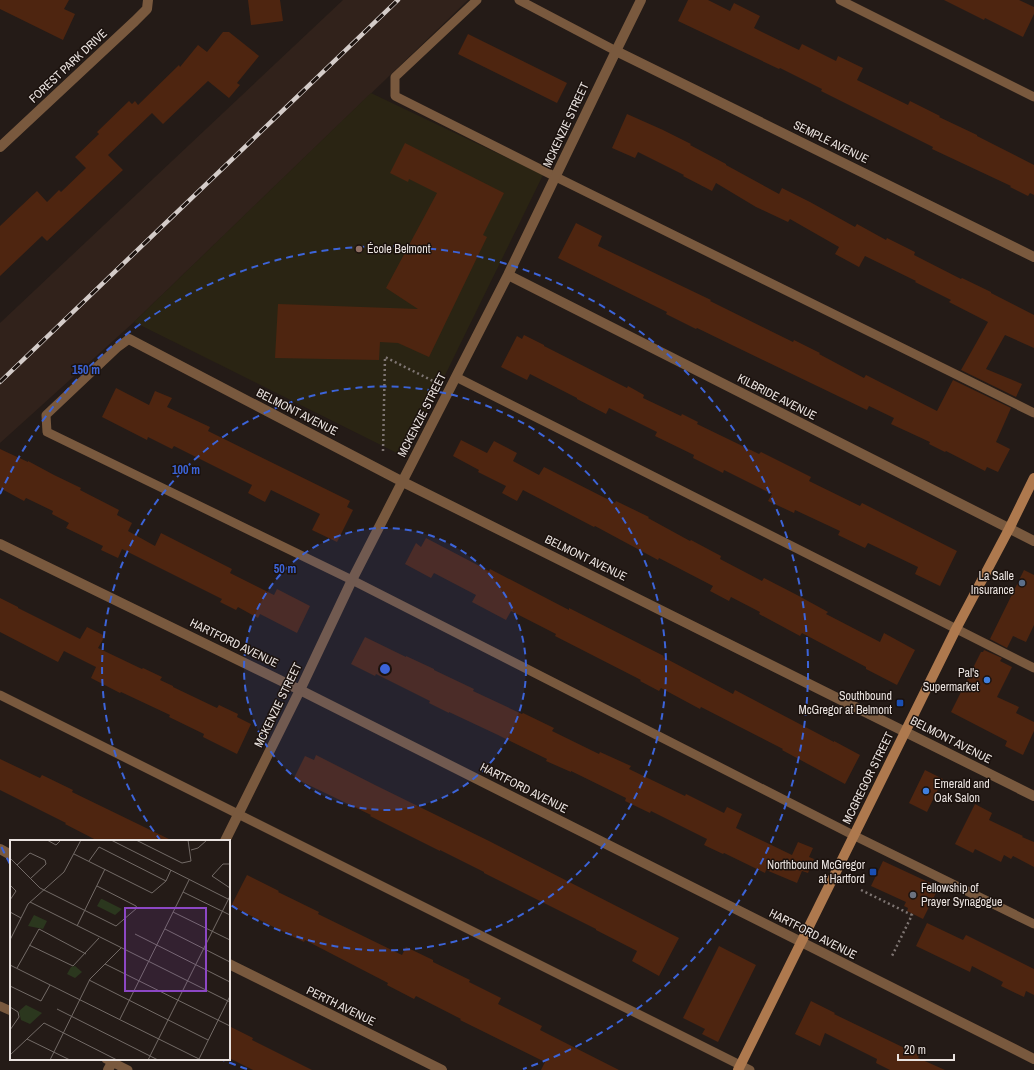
<svg xmlns="http://www.w3.org/2000/svg" width="1034" height="1070" font-family="'Archivo Narrow',sans-serif">
  <style>
    .built { fill: #31221b }
    .education { fill: #2a2413 }
    .building { fill: #4e2510 }
    .lines { fill: none; stroke-linecap: round; stroke-linejoin: round }
    .path { stroke: #7e7572; stroke-width: 2.5; stroke-dasharray: 2 3; stroke-linecap: butt }
    .service { stroke: #79593e; stroke-width: 9 }
    .minor { stroke: #79593e; stroke-width: 10 }
    .secondary { stroke: #ae794e; stroke-width: 10 }
    .rail-casing { stroke: #d4ccc9; stroke-width: 4.5 }
    .rail { stroke: #1b120e; stroke-width: 3; stroke-dasharray: 9; stroke-linecap: butt }
    .ring { fill: none; stroke: #3c64d9; stroke-width: 2; stroke-dasharray: 7 5 }
    .education-dot { fill: #8d6e63; stroke: #1b120e; stroke-width: 1.5 }
    .service-dot { fill: #5c6f8a; stroke: #1b120e; stroke-width: 1.5 }
    .shop-dot { fill: #3f7fe0; stroke: #1b120e; stroke-width: 1.5 }
    .transit-dot { fill: #1a4fb4; stroke: #1b120e; stroke-width: 1.5 }
    .worship-dot { fill: #6b7280; stroke: #1b120e; stroke-width: 1.5 }
    .labels { text-anchor: middle; stroke-width: 3; stroke-linejoin: round; paint-order: stroke }
    .street-label { font-size: 12px; fill: #e9e2df; stroke: #1b120e }
    .poi-label { font-size: 12px; fill: #e9e2df; stroke: #1b120e; text-anchor: end }
    .inset-road { fill: none; stroke: #736b67; stroke-width: 1 }
    .view { fill: #8c47c4; fill-opacity: 0.15; stroke: #8c47c4; stroke-width: 2 }
    .inset-edge { fill: none; stroke: #e9e2df; stroke-width: 2 }
    .centre { fill: #3c64d9; stroke: #1b120e; stroke-width: 2 }
    .ring-label { font-size: 12px; text-anchor: middle; font-weight: bold; fill: #3c64d9; stroke: #1b120e; stroke-width: 3; stroke-linejoin: round; paint-order: stroke }
  </style>
  <rect width="100%" height="100%" fill="#241b17"/>
  <path class="built" d="M343 0H468L134 322 0 443V323Z"/>
  <path class="education" d="M371 93 543 175 405 457 134 322Z"/>
  <path class="building" d="M0 0H69L64 9 75 14 63 40 0 9Z
    M248 0H280L283 21 251 25Z
    M688 0H708L730 11 734 3 760 16 754 28 799 50 802 44 836 61 838 56 863 68 857 80 908 105 910 101 940 116 939 117 977 135V136L1034 165V195L1030 193 1028 196 1010 187 1011 186 932 149 933 147 821 91 822 89 780 68 779 69 678 21Z
    M944 0H1019L1034 7V14L1023 37 985 18 984 20Z
    M223 32H229L259 56 237 83 240 85 229 98 208 81 163 124 152 113 108 155 123 170 47 241 42 236 0 276V226L37 191 47 202 59 190 61 192 86 168 75 157 99 134 97 132 129 101 132 104 135 101 138 105 179 65 180 67 198 45 207 52Z
    M468 34 567 83 557 103 458 54Z
    M627 114 663 130 691 144 690 145 726 164V165L779 194 782 188 810 202 855 227 857 224 886 240 887 238 915 252 914 255 961 279 962 278 991 292V293L1034 315V348L1005 335 986 369 1022 384 1016 397 961 370 988 322 949 302 951 300 915 282 916 281 865 256 859 267 835 254 839 247 790 219 788 222 756 207 716 183 712 191 683 176 684 175 638 152 635 158 612 148Z
    M405 143 504 193 483 235 487 237 429 357 398 343 380 342 379 360 275 358 278 304 418 309 386 288 437 193 409 179 408 182 390 173Z
    M576 223 602 236 598 246 711 300 710 301 793 342 794 340 820 353 819 354 864 378 866 375 937 411 953 380 1011 408 996 442 1010 449 998 472 987 467 985 471 946 451 945 452 929 444 930 442 891 424 894 418 869 406 867 410 734 346 697 328 696 329 666 314 667 312 558 258Z
    M524 335 544 345V346L627 388 628 386 644 395 643 398 681 416 682 414 698 422 697 424 759 454 761 452 811 477 809 481 860 506 862 503 957 551 940 586 915 574 918 567 868 543 865 548 838 535 840 531 795 510 794 513 768 501 772 494 724 470 723 473 693 458 694 455 655 436 657 432 609 408 606 414 577 399V398L530 374 527 380 501 367 517 336 522 339Z
    M116 388 149 405 155 391 172 398 167 407 210 427 208 431 350 501 347 507 353 510 337 542 312 530 320 514 271 490 265 502 248 493 252 485 174 446 172 449 148 437 147 440 102 417Z
    M461 440 487 453 494 441 517 453 513 461 539 475 544 467 615 503 616 501 649 517 648 518 690 541 691 540 721 556 720 559 762 581 764 578 797 595 828 612 826 614 880 642 884 633 915 650 897 685 866 669V667L802 633 800 636 759 614 760 612 731 597 729 601 710 591 713 586 659 558 658 560 595 526 594 527 523 490 517 501 502 493 506 486 478 472 479 470 453 456Z
    M0 449 28 462V461L54 475 81 488 80 490 119 510 117 515 132 523 128 531 155 546 161 533 232 569 230 573 274 595 277 589 310 606 297 633 260 614 258 618 238 607 236 610 220 602 222 599 122 549 118 558 101 550 103 546 66 528 69 523 52 514 53 511 26 498 24 501 0 488Z
    M426 538 489 571 490 569 569 610V608L642 645 664 656 663 657 733 694 735 690 834 742V741L860 755 845 784 782 750 783 749 701 707 700 709 661 688 659 691 640 681 641 680 555 636 556 634 511 611 506 620 472 602 476 595 434 573 431 578 405 564 416 543 421 547Z
    M1024 570 1034 575V625L1026 642 1013 636 1007 648 990 639Z
    M0 598 18 607V608L80 639 87 627 105 636 98 648 142 669 143 668 162 677 160 680 173 686V687L217 708 219 705 238 714 237 717 251 724 237 754 203 737 204 734 169 717 170 715 121 692 120 693 91 678 96 667 64 651 58 662 0 632Z
    M365 637 406 657V656L434 669V670L474 689 473 691 522 714 523 713 554 728 552 731 599 754 600 752 631 766 629 769 685 796 686 794 724 813 727 807 742 814 736 828 792 855 798 842 813 848 809 857 814 859 808 873 802 871 797 883 766 870 765 873 724 853 723 854 704 845 707 839 651 811 650 813 625 801 626 798 571 771V772L546 761 547 759 498 735 449 712V713L429 703 430 701 376 674 375 676 351 664Z
    M984 650 1002 658 1000 661 1012 667 997 697 1019 707 1016 713 1034 722V731L1023 755 1005 746 1007 741 951 712 981 652H983Z
    M316 755 375 785 489 841 679 938 659 976 632 961 637 951 596 930V929L484 873V872L440 850V851L370 816 371 815 294 778 305 756 314 760Z
    M0 759 40 778 42 775 73 790 72 792 173 841H98L65 824 66 823 0 790Z
    M925 770 943 779 927 812 909 803Z
    M975 804 992 813 989 820 1023 836 1022 837 1034 842V867L1013 856 1011 859 1004 855 1001 862 975 849 973 853 955 844Z
    M883 861 939 887 923 919 907 911 908 908 904 906 906 902 871 886Z
    M247 875 279 891 278 892 319 912 318 914 402 955 406 947 433 960V962L470 980 469 982 501 998 498 1004 542 1026 540 1030 619 1070H541L545 1062 460 1020 461 1019 416 996 414 999 387 985 388 983 305 940 304 942 231 906Z
    M927 923 963 940 966 935 1034 969V995L1026 991 1024 997 1001 986 1003 982 972 966 970 972 916 946Z
    M719 946 756 965 718 1042 702 1034 705 1029 683 1018Z
    M811 1001 835 1013 834 1014 919 1055 918 1058 945 1070H890L876 1063 877 1059 825 1033 820 1046 795 1034Z
    M229 1026 253 1038 252 1040 312 1070H253L229 1058Z"/>
  <g class="lines">
    <path class="path" d="M383 451 385 357 437 383
      M861 890 912 915 891 958"/>
    <path class="service" d="M477 0 395 77V96L556 177 1034 413
      M519 0 616 51
      M840 0 1034 97
      M129 339 118 347 46 415 47 432 352 580 855 836 1034 924
      M456 377 1034 668
      M0 695 750 1070
      M0 1006 11 1011
      M106 1059 128 1070"/>
    <path class="minor" d="M616 51 1034 257
      M0 147 135 21 147 9 148 0
      M508 275 1034 541
      M129 339 403 482 1034 796
      M0 544 300 690 1034 1059
      M225 841 300 690 352 580 508 275 616 51 641 0
      M0 849 11 855
      M229 964 442 1070
      M108 1070 114 1059"/>
    <path class="secondary" d="M738 1070 956 629 1009 529 1034 478"/>
    <defs>
      <path id="rail" d="M0 382 398 0"/>
    </defs>
    <use href="#rail" class="rail-casing"/>
    <use href="#rail" class="rail"/>
  </g>
  <circle cx="385" cy="669" r="141" fill="#3c64d9" fill-opacity=".12"/>
  <g class="ring">
    <circle cx="385" cy="669" r="141"/>
    <path d="M161 841A282 282 0 1 1 229 904"/>
    <path d="M247 1069A423 423 0 0 1 223 1060M10 864A423 423 0 0 1 0 844M0 494A423 423 0 1 1 523 1069"/>
  </g>
  <circle class="education-dot" cx="359" cy="249" r="4"/>
  <circle class="service-dot" cx="1022" cy="583" r="4"/>
  <g class="shop-dot">
    <circle cx="987" cy="680" r="4"/>
    <circle cx="926" cy="791" r="4"/>
  </g>
  <g class="transit-dot">
    <rect x="896" y="699" width="8" height="8" rx="2"/>
    <rect x="869" y="868" width="8" height="8" rx="2"/>
  </g>
  <circle class="worship-dot" cx="913" cy="895" r="4"/>
  <g class="labels">
    <g class="street-label">
      <text transform="translate(68 66) rotate(-43)" y="4">FOREST PARK DRIVE</text>
      <text transform="translate(566 125) rotate(-65)" y="4">MCKENZIE STREET</text>
      <text transform="translate(831 142) rotate(26)" y="4">SEMPLE AVENUE</text>
      <text transform="translate(777 397) rotate(27)" y="4">KILBRIDE AVENUE</text>
      <text transform="translate(297 412) rotate(27)" y="4">BELMONT AVENUE</text>
      <text transform="translate(422 415) rotate(-63)" y="4">MCKENZIE STREET</text>
      <text transform="translate(586 558) rotate(26)" y="4">BELMONT AVENUE</text>
      <text transform="translate(234 643) rotate(26)" y="4">HARTFORD AVENUE</text>
      <text transform="translate(278 705) rotate(-64)" y="4">MCKENZIE STREET</text>
      <text transform="translate(951 740) rotate(27)" y="4">BELMONT AVENUE</text>
      <text transform="translate(868 778) rotate(-64)" y="4">MCGREGOR STREET</text>
      <text transform="translate(524 788) rotate(27)" y="4">HARTFORD AVENUE</text>
      <text transform="translate(813 934) rotate(27)" y="4">HARTFORD AVENUE</text>
      <text transform="translate(341 1006) rotate(26)" y="4">PERTH AVENUE</text>
    </g>
    <g class="poi-label">
      <text x="367" y="253" text-anchor="start">École Belmont</text>
      <text x="1014" y="580">La Salle<tspan x="1014" dy="14">Insurance</tspan></text>
      <text x="979" y="677">Pal's<tspan x="979" dy="14">Supermarket</tspan></text>
      <text x="892" y="700">Southbound<tspan x="892" dy="14">McGregor at Belmont</tspan></text>
      <text x="934" y="788" text-anchor="start">Emerald and<tspan x="934" dy="14">Oak Salon</tspan></text>
      <text x="865" y="869">Northbound McGregor<tspan x="865" dy="14">at Hartford</tspan></text>
      <text x="921" y="892" text-anchor="start">Fellowship of<tspan x="921" dy="14">Prayer Synagogue</tspan></text>
    </g>
  </g>
  <g transform="translate(10 840)">
    <rect width="220" height="220" fill="#241b17"/>
    <path d="M91 59H92L112 69 105 75 87 66ZM24 75 37 81 33 89 18 86ZM65 126 72 132 65 138 57 134 61 127ZM16 165 32 173 20 184 11 180 9 171Z" fill="#2b371e"/>
    <path class="inset-road" d="M37 0 46 5 51 0M101 0 220 60M126 0 172 23 181 21 178 0M181 10 188 8 197 0M64 14 142 53 156 41 161 30M0 18 30 48 106 86 127 68 126 66 87 46M79 21 89 7 156 41M220 24H213L202 36 220 48M7 25 20 13 35 20 36 24 20 39M0 45 6 51 0 60M173 52 220 75M20 62 220 162M0 72 11 78M163 72 220 100M67 86 95 29M155 89 220 122M125 94 220 142M0 100 18 64 54 32 71 0M19 105 63 126 89 98M95 124 220 186M0 125 191 220M7 128 29 89 76 114M79 140 198 200M0 146 31 161 40 145M0 167 8 172 9 177 0 190M47 169 148 220M110 179 179 40M17 199 60 220M0 215 34 183 107 220M189 219 220 156M40 220 80 139 111 108M138 220 220 56"/>
    <path class="view" d="M115 68H196V151H115Z"/>
    <rect width="220" height="220" class="inset-edge"/>
  </g>
  <circle cx="385" cy="669" r="6" class="centre"/>
  <g class="ring-label">
    <text x="86" y="374">150 m</text>
    <text x="186" y="474">100 m</text>
    <text x="285" y="573">50 m</text>
  </g>
  <path d="M898 1054v6h56v-6" fill="none" stroke="#e9e2df" stroke-width="2"/>
  <text x="904" y="1054" font-size="12" fill="#e9e2df" stroke="#1b120e" stroke-width="3" paint-order="stroke">20 m</text>
</svg>
